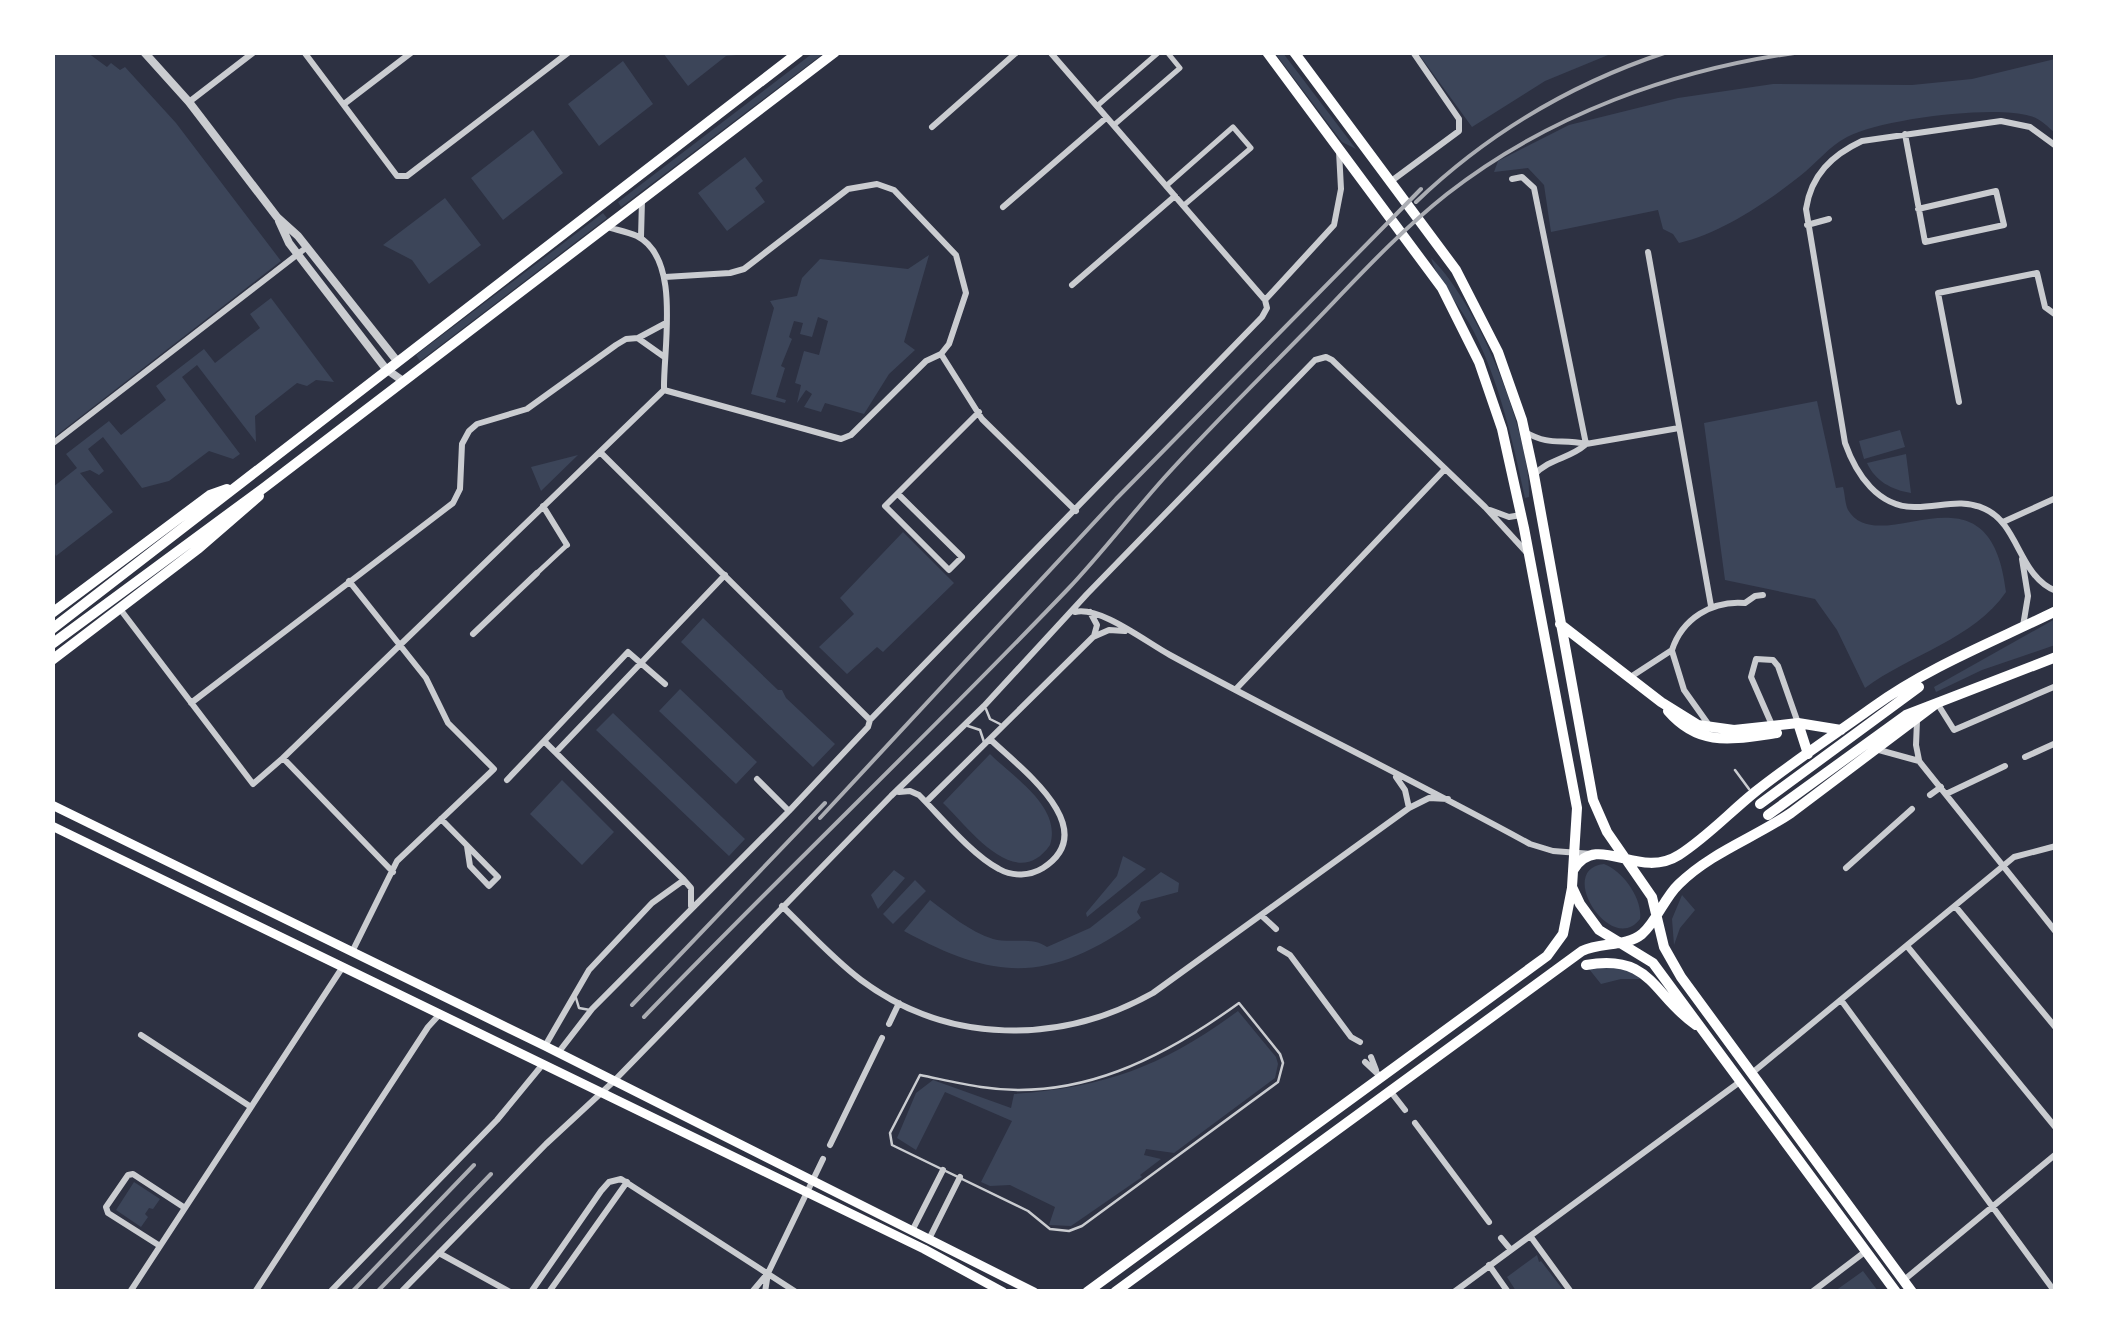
<svg xmlns="http://www.w3.org/2000/svg" width="2108" height="1344" font-family="Jost,sans-serif">
  <style>
    .green { fill: #3c4559 }
    .lines { fill: none; stroke-linecap: round; stroke-linejoin: round }
    .service { stroke: #caccd0; stroke-width: 2.5 }
    .pedestrian { stroke: #caccd0; stroke-width: 5 }
    .minor { stroke: #caccd0; stroke-width: 6 }
    .tertiary { stroke: #caccd0; stroke-width: 8 }
    .secondary { stroke: #fff; stroke-width: 9 }
    .primary { stroke: #fff; stroke-width: 10 }
    .rail { stroke: #abadb3; stroke-width: 4 }
  </style>
  <rect width="100%" height="100%" fill="#2d3142"/>
  <path class="green" d="M53 52 88 53 107 67 111 63 120 70 125 67 176 123 281 261 53 438Z
    M663 53H758L726 56 688 86Z
    M813 53H824L621 207 618 202Z
    M1275 53H1283L1356 149 1342 142Z
    M1418 53H1613L1545 81 1472 127Z
    M2055 59V133C2048 127 2040 118 2030 116 1993 105 1882 119 1847 137 1828 147 1817 163 1800 176 1766 203 1721 233 1679 243L1673 234 1663 229 1658 210 1551 232 1544 185 1528 168 1494 172 1498 161 1569 125 1678 98 1773 84 1912 85 1972 79Z
    M623 61 653 104 599 146 568 104Z
    M533 130 563 173 503 220 471 178Z
    M745 157 763 181 755 188 765 202 727 231 698 193Z
    M445 198 481 245 429 284 412 260 383 245Z
    M603 213 607 218 420 361 416 355Z
    M929 255 904 342 915 350 889 374 864 414 825 403 821 412 804 407 812 394 806 390 797 403 801 385 795 383 804 351 819 355 828 321 818 317 812 337 800 334 803 323 794 321 789 337 792 339 781 366 785 368 776 397 786 400 785 403 751 394 774 308 770 301 797 296 802 278 820 259 908 269Z
    M1431 258C1477 302 1531 433 1529 497L1525 498C1513 442 1500 384 1474 332 1462 308 1437 281 1431 258Z
    M271 298 334 382 316 380 307 386 297 383 255 416 256 442 197 365 182 377 240 454 233 459 209 451 169 481 142 488 103 437 88 449 104 471 99 475 90 470 80 473 113 512 56 556 53 551V487L77 468 66 454 109 421 121 435 166 400 156 386 204 349 215 363 260 328 250 314Z
    M1817 401 1836 488 1843 487C1845 494 1845 504 1848 510 1880 563 1990 452 2006 592 1974 639 1909 655 1865 688L1837 630 1815 599 1725 580 1704 423Z
    M1900 430 1905 447 1864 459 1859 441Z
    M1906 454 1911 493C1892 490 1875 481 1867 463Z
    M578 455 541 491 531 467Z
    M903 532 954 583 883 652 877 647 847 674 819 647 854 614 840 598Z
    M703 618 778 690H782L786 698 835 744 813 767 681 642Z
    M2055 619V645L1982 670 1936 692 1934 687Z
    M680 689 757 762 736 784 659 711Z
    M613 713 745 839 729 856 596 730Z
    M990 754C1014 778 1062 807 1050 845 1016 894 969 828 943 803Z
    M562 780 614 832 582 865 530 814Z
    M1123 856 1146 869 1087 917 1086 913 1117 876Z
    M1604 864C1623 871 1643 899 1640 919 1611 957 1555 869 1604 864Z
    M894 870 905 878 878 909 871 895Z
    M1161 872 1179 883 1178 892 1141 902 1137 912 1141 918C1052 982 999 983 904 931L930 900C950 915 969 931 993 939 1011 944 1032 936 1047 947L1090 928Z
    M915 880 926 891 893 924 883 914Z
    M1682 895 1695 910 1680 928 1674 945 1672 919Z
    M1612 967 1633 972 1643 979H1621L1601 984 1589 969Z
    M1238 1011 1276 1057 1278 1064 1275 1078 1174 1153 1146 1149 1144 1155 1161 1159 1140 1175 1142 1177 1071 1226 1049 1225 1055 1207 1010 1185 990 1186 981 1182 1012 1121 945 1092 916 1150 897 1138 916 1093 933 1080 1011 1108 1014 1094C1107 1087 1163 1066 1238 1011Z
    M134 1182 160 1199 153 1209 149 1208 145 1214 148 1217 141 1227 116 1210Z
    M1537 1255 1539 1262 1541 1261 1564 1291H1516L1507 1277Z
    M1863 1271 1878 1291H1835Z"/>
  <g class="lines">
    <path class="service" d="M986 709 990 719 1000 724
      M968 726 980 730 984 742
      M1735 770 1749 789
      M576 998 579 1008 590 1010
      M1239 1003 1280 1054 1283 1063 1278 1082 1082 1226 1069 1231 1050 1229 1028 1211 892 1145 890 1133 920 1075C940 1079 961 1084 981 1087 1078 1102 1163 1058 1239 1003Z"/>
    <path class="pedestrian" d="M1097 106 1159 52
      M1114 125 1180 68 1167 52
      M1166 186 1233 127 1251 148 1183 206
      M537 573 567 545"/>
    <path class="minor" d="M304 52 397 176H407L569 52
      M1050 52 1265 300
      M189 102 254 52
      M344 104 412 52
      M932 127 1017 52
      M1905 134 1925 242 2004 225 1996 191 1918 209
      M2056 146 2030 127 2001 121 1862 141C1832 155 1811 175 1806 209L1845 443C1856 474 1878 508 1916 507 1941 507 1961 498 1985 509 2019 524 2019 577 2056 591
      M1512 179 1522 177 1534 188 1586 444
      M1390 182 1459 131V119L1413 52
      M1003 207 1106 118
      M1807 225 1829 219
      M607 227C617 230 628 232 637 236 682 259 663 348 664 390
      M641 237 642 200
      M1648 252 1711 606
      M1072 285 1175 196
      M639 339 663 356
      M941 354 982 419 1076 511
      M664 390 841 439 851 435 926 361 941 354 949 344 966 293 956 255 894 190 877 184 848 189 744 269 730 273 665 277
      M1959 402 1938 293 2037 273 2045 307 2056 315
      M1525 432C1552 447 1560 438 1586 444L1679 428
      M52 444 307 247
      M600 452 870 720
      M1534 475C1550 458 1569 459 1585 445
      M898 494 962 557 949 570 885 506 979 412
      M543 506 567 545
      M1490 510 1509 517 1521 515
      M2003 522 2056 498
      M2022 559 2028 596 2023 626
      M349 581 426 678 448 723 494 769 397 861 352 952
      M120 609 253 784 283 758 393 872
      M1075 612C1100 606 1146 642 1170 655 1289 720 1411 779 1530 844L1553 851 1592 854
      M1090 612 1097 625 1094 636
      M473 634 537 573
      M1672 651 1684 690 1711 728
      M1629 678 1672 650C1682 619 1712 600 1745 603L1755 596 1763 595
      M665 684 628 652 544 741 684 880 691 888V906
      M1236 689 1445 469
      M191 703 453 503 460 489 462 444 469 431 477 424 527 409 616 345 626 339 638 338 666 323
      M1937 703 1954 730 2056 686
      M1917 721 1916 745 1919 760
      M1772 725 1751 677 1756 659 1773 660 1778 666 1798 723
      M1879 750 1919 761 2056 932
      M556 752 725 575
      M2025 757 2056 743
      M283 758 664 390
      M1396 777 1405 790 1409 808
      M757 779 789 811
      M507 780 544 741
      M899 792 910 791 919 795C941 817 972 855 999 869 1013 877 1030 876 1043 868 1104 829 1019 767 991 740
      M1946 794 2005 766
      M1930 795 1941 787
      M926 802 1093 637 1109 630 1125 631
      M441 819 498 877 489 886 470 866 467 846
      M1846 868 1912 809
      M782 906C808 931 833 959 861 980 948 1045 1060 1045 1153 993L1409 808 1429 798 1448 799
      M1955 906 2056 1028
      M1261 915 1276 929
      M1907 946 2056 1128
      M1280 949 1290 955 1351 1037 1360 1042
      M1841 1000 2055 1292
      M889 1024 899 1003
      M141 1035 251 1107
      M545 1046 589 970 652 903 684 880
      M558 1053 592 1009 789 811 868 727 870 720 1262 317 1267 308 1265 300 1334 225 1341 189 1339 151
      M1371 1057 1376 1070
      M1365 1062 1381 1077
      M1752 1073 2014 857 2056 846
      M1391 1092 1405 1110
      M1415 1123 1489 1222
      M830 1145 882 1038
      M912 1231 943 1170
      M1531 1237 1571 1292
      M1501 1238 1511 1250
      M929 1239 960 1177
      M160 1246 108 1213 106 1207 128 1175 133 1174 185 1208
      M439 1253 510 1292
      M1489 1265 1508 1292
      M1904 1280 2056 1154
      M130 1292 342 968
      M255 1292 428 1027 439 1015
      M330 1292 497 1120 543 1064
      M401 1292 546 1144 613 1082 891 796 984 706 1087 594 1315 360 1326 357 1332 360 1485 507 1529 555
      M531 1292 601 1191 609 1182 621 1179 796 1292
      M549 1292 627 1182
      M752 1292 767 1274
      M765 1292 768 1273 823 1159
      M1454 1292 1741 1081
      M1812 1292 1866 1251"/>
    <path class="tertiary" d="M144 52 189 102 277 217 298 236 397 361
      M279 221 289 243 386 369 403 381"/>
    <path class="secondary" d="M52 805 545 1046 1034 1292
      M52 826 924 1249 1003 1292"/>
    <path class="primary" d="M1267 52 1442 288 1479 362 1502 429 1524 528 1577 808 1572 887 1580 904 1599 930 1653 963 1896 1292
      M1294 52 1456 270 1498 352 1522 420 1534 475 1593 800 1607 832 1652 897 1664 947 1681 977 1912 1292
      M52 613 210 495 227 489
      M1560 624 1661 702 1698 725 1734 730 1798 723 1841 730
      M52 629 799 52
      M52 644 265 487 835 52
      M52 660 199 548 259 496
      M1668 711C1700 748 1733 739 1777 733
      M1798 723 1808 754
      M1760 804 1919 687
      M1768 815 1906 715 2056 657
      M1574 869C1598 831 1638 881 1679 855 1707 837 1729 813 1755 792 1793 762 1834 735 1873 707 1928 667 1995 641 2056 611
      M1586 965C1652 953 1653 996 1696 1025
      M1087 1292 1547 956 1563 934 1572 888
      M1115 1292 1582 951C1600 942 1626 947 1642 934 1657 921 1664 898 1679 884 1712 852 1754 838 1791 813L1937 703"/>
    <path class="rail" d="M1416 202C1488 133 1573 83 1667 52
      M820 818 1116 499 1421 189
      M632 1005 825 803
      M644 1017C784 872 929 734 1068 589 1101 554 1131 515 1164 478 1208 429 1256 382 1303 334 1349 287 1394 236 1447 194 1548 115 1674 69 1801 52
      M352 1292 474 1165
      M377 1292 491 1174"/>
  </g>
  <rect width="2108" height="1344" fill="none" stroke="#ffffff" stroke-width="110"/>
</svg>
